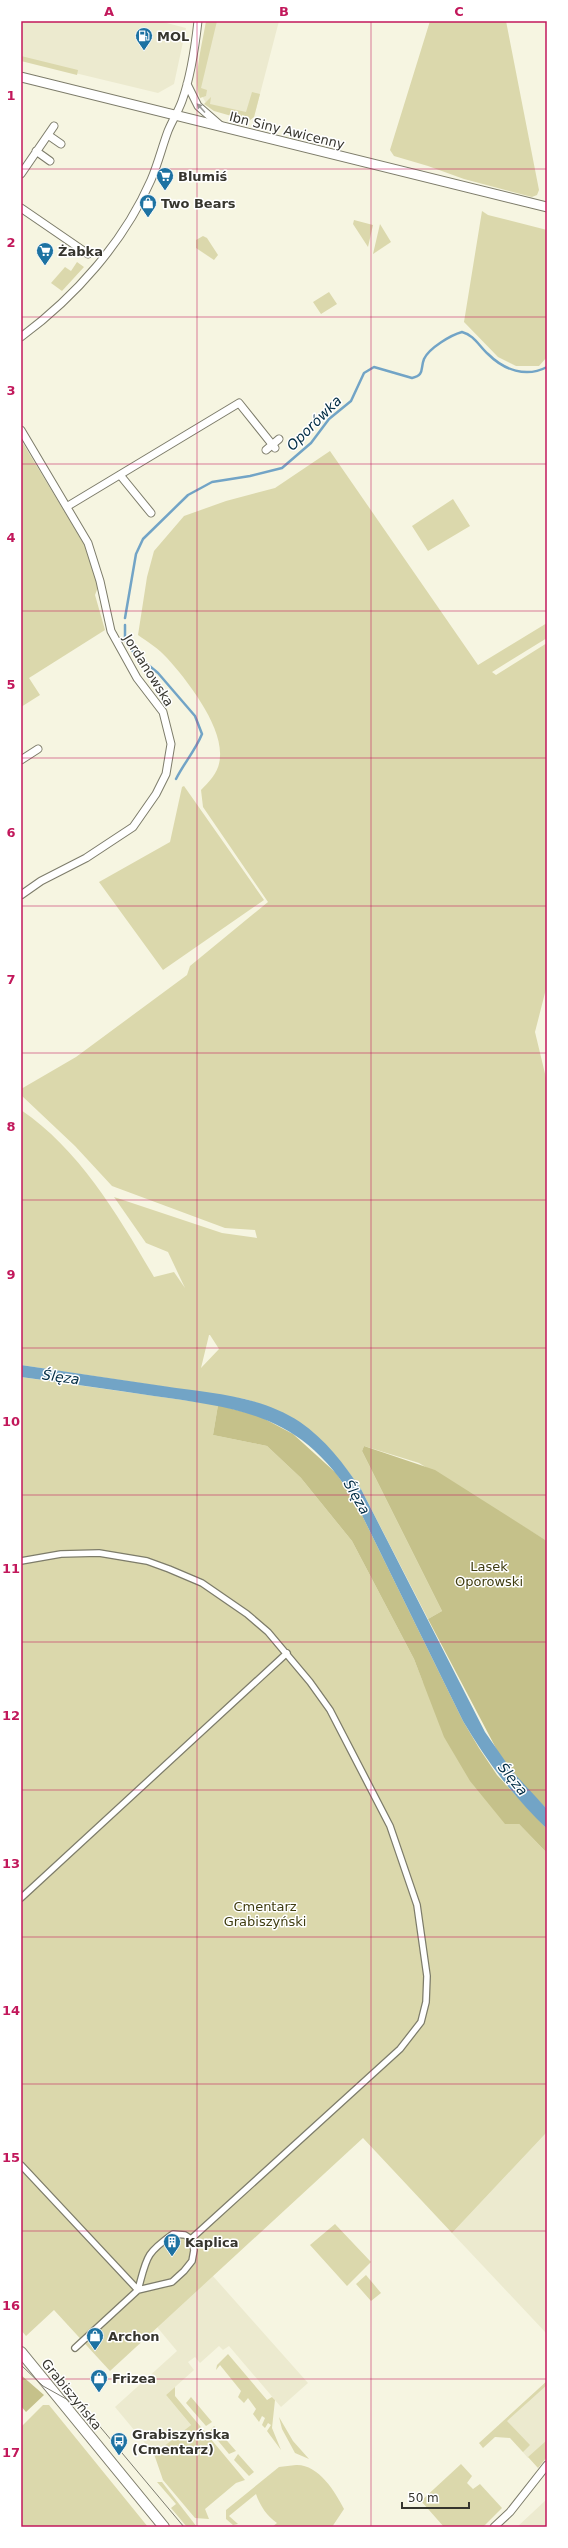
<svg xmlns="http://www.w3.org/2000/svg" width="568" height="2548" font-family="'DejaVu Sans',sans-serif">
  <style>
    .built { fill: #eceacf }
    .green { fill: #dbd8ac; fill-rule: evenodd }
    .forest { fill: #c5c18a }
    .water { fill: #72a4c6 }
    .lines { fill: none; stroke-linecap: round; stroke-linejoin: round }
    .stream { stroke: #72a4c6; stroke-width: 2.5 }
    .pedestrian-casing { stroke: #7d7c6a; stroke-width: 8 }
    .minor-casing { stroke: #7d7c6a; stroke-width: 9 }
    .tertiary-casing { stroke: #7d7c6a; stroke-width: 11 }
    .secondary-casing { stroke: #7d7c6a; stroke-width: 12 }
    .pedestrian { stroke: #fff; stroke-width: 5.5 }
    .minor { stroke: #fff; stroke-width: 7 }
    .tertiary { stroke: #fff; stroke-width: 9 }
    .secondary { stroke: #fff; stroke-width: 10 }
    .tram { stroke: #7d7c70; stroke-width: 1 }
    .oneway { fill: #9a9a96 }
    .grid { fill: none; stroke: #c2185b; stroke-width: 1; stroke-opacity: 0.55 }
    .labels { text-anchor: middle; stroke-width: 3; stroke-linejoin: round; paint-order: stroke }
    .poi-label { font-size: 13px; font-weight: bold; fill: #36352e; stroke: #fff; text-anchor: start }
    .street-label { font-size: 13px; fill: #36352e; stroke: #fff }
    .park-label { font-size: 13px; fill: #3f3c10; stroke: #fff }
    .water-label { font-size: 14px; font-style: italic; fill: #022d45; stroke: #fff }
    .neatline { fill: none; stroke: #c2185b; stroke-width: 1.5 }
    .grid-label { font-size: 13px; text-anchor: middle; font-weight: bold; fill: #c2185b }
  </style>
  <rect width="100%" height="100%" fill="#f6f5e1"/>
  <path class="built" d="M21 21H159L186 28 174 84 158 93 21 60Z
    M211 21H279L254 117 207 105 198 89Z
    M547 2132V2334L452 2233Z
    M212 2275 308 2383 281 2407 229 2346 223 2350 219 2346 200 2363 195 2357 188 2362 194 2370 166 2395 191 2425 154 2454 115 2407 177 2351 157 2327Z
    M547 2381V2440L528 2458 499 2425Z
    M547 2499V2527H517Z"/>
  <path class="green" d="M206 21H217L201 88 207 90 206 96 200 98C192 80 203 41 206 21Z
    M430 21H506L539 190 537 195 532 197 464 179 428 166 394 156 390 150Z
    M21 56 78 70 77 75 21 61Z
    M252 92 260 94 254 117 249 121 214 111 204 104 211 97 210 104 246 112Z
    M482 211 488 215 547 230V357L539 366H516L498 357 464 322Z
    M354 220 373 225 368 247 353 224Z
    M380 224 391 242 373 254Z
    M203 236 207 238 218 255 214 260 196 248V240Z
    M77 262 84 267 62 291 51 283 65 267 71 271Z
    M329 292 337 304 321 314 313 302Z
    M21 440 87 549 98 587 95 595 105 630 29 678 40 695 21 707Z
    M330 451 478 665 547 623V638L492 672 496 675 547 643V985L535 1032 547 1082V1541L419 1463 364 1446 362 1451 442 1611 428 1619 361 1489C332 1446 295 1413 245 1399L21 1365V1110C80 1150 119 1217 154 1277L174 1272 185 1288 168 1252 146 1243 114 1197 222 1233 257 1238 255 1230 225 1228 112 1186 75 1146 21 1095V1089L76 1057 187 975 190 966 268 902 203 807 201 790C210 781 220 771 220 756 222 725 187 680 167 658 159 649 148 642 138 635L147 577 154 551 184 516 226 501 275 488ZM210 1335 219 1349 201 1368 209 1335Z
    M453 499 470 526 428 551 412 526Z
    M184 786 264 900 163 970 99 882 170 842 182 787Z
    M21 1377 218 1405 213 1435 267 1446 301 1478 352 1541 414 1659 423 1682 519 1824 547 1853V2132L452 2233 363 2138 110 2371 54 2310 26 2336 21 2330Z
    M335 2224 371 2262 347 2286 310 2245Z
    M366 2275 381 2293 371 2301 356 2284Z
    M228 2354 267 2400 272 2397 275 2400 272 2428 281 2450 267 2431 271 2425 268 2423 265 2428 262 2425 265 2418 262 2416 259 2422 253 2414 256 2409 248 2398 244 2403 238 2397 241 2391 220 2365 216 2370 217 2365Z
    M547 2381V2385L507 2421 530 2445 523 2452 510 2438 495 2437 483 2448 479 2443Z
    M175 2387V2396L245 2480 236 2483 205 2509 209 2519 195 2518 163 2480 154 2454 191 2425 166 2395Z
    M191 2397 212 2422 206 2426 186 2403Z
    M43 2405H49L148 2527H21V2427Z
    M279 2417 293 2441 309 2459 295 2453 282 2429Z
    M214 2426 236 2451 229 2454 210 2431Z
    M547 2440V2457L538 2468 528 2457Z
    M238 2454 254 2472 249 2476 234 2460Z
    M461 2464 472 2476 467 2483 473 2489 480 2484 502 2508 483 2527H444L421 2501Z
    M296 2465C318 2464 335 2491 344 2509L332 2527H272L277 2523C267 2516 260 2506 256 2494L229 2516 238 2524 233 2525 226 2519V2510L279 2467Z
    M157 2482H162L197 2527H187L171 2508 176 2504Z"/>
  <path class="forest" d="M218 1405 259 1416 293 1434 336 1473 356 1503 463 1721 479 1748 497 1775 547 1829V1853L519 1824H505L470 1781 444 1737 414 1659 352 1541 301 1478 267 1446 213 1435Z
    M364 1446 435 1470 547 1541V1809L527 1789 499 1754 428 1619 442 1611 362 1451Z
    M21 2375 44 2395 26 2412 21 2406Z"/>
  <path class="water" d="M21 1365C68 1372 115 1379 163 1386 209 1393 259 1395 300 1422 325 1439 344 1464 361 1489L485 1732 512 1771 547 1809V1829C513 1796 487 1762 463 1721L356 1503C304 1416 246 1409 154 1396 109 1389 65 1383 21 1377Z"/>
  <g class="lines">
    <path class="stream" d="M125 618 136 554 143 539 188 495 212 482 250 476 282 468 311 443 329 419 351 401 364 373 374 367 412 378C425 375 420 369 424 359 429 348 451 335 462 332 474 335 479 346 488 354 504 370 526 378 547 367
      M125 625V640L134 653 158 673 195 716 202 734C195 751 184 763 176 779"/>
    <defs>
      <path id="pedestrian" d="M21 1561 61 1554 99 1553 147 1561 169 1569 202 1583 247 1614 268 1632 310 1682 330 1710 390 1826 417 1905 427 1976 426 2002 421 2022 400 2049 191 2239
        M21 1898 287 1653
        M21 2165 138 2290
        M75 2348 138 2290 172 2282 184 2271 192 2261 194 2250 191 2239 185 2235 173 2234C145 2254 147 2257 138 2290"/>
      <path id="minor" d="M187 84 198 106 221 126
        M48 135 61 144
        M36 151 50 161
        M21 174 54 126
        M21 208 88 254
        M21 337C75 297 124 242 151 180 158 164 162 147 168 131 172 121 178 112 182 101 191 76 195 48 198 21
        M21 430 88 543 100 581 111 631 137 678 163 712 171 744 166 774 156 794 133 827 86 858 41 881 21 895
        M266 450 279 439
        M120 475 151 513
        M68 506 239 403 275 448
        M21 760 38 749
        M494 2527 510 2512 547 2465"/>
      <path id="tertiary" d="M21 77 547 207"/>
      <path id="secondary" d="M21 2352 164 2527"/>
    </defs>
    <use href="#pedestrian" class="pedestrian-casing"/>
    <use href="#minor" class="minor-casing"/>
    <use href="#tertiary" class="tertiary-casing"/>
    <use href="#secondary" class="secondary-casing"/>
    <use href="#pedestrian" class="pedestrian"/>
    <use href="#minor" class="minor"/>
    <use href="#tertiary" class="tertiary"/>
    <use href="#secondary" class="secondary"/>
    <path class="tram" d="M21 2365 43 2386 86 2410 184 2527"/>
  </g>
  <defs><path id="oneway-solid" d="M-6-.8H1V-3.2L6.5 0L1 3.2V.8H-6Z"/></defs>
  <use class="oneway" href="#oneway-solid" transform="translate(201 108) rotate(-132)"/>
  <path class="grid" d="M197 21V2527M371 21V2527M21 169H547M21 317H547M21 464H547M21 611H547M21 758H547M21 906H547M21 1053H547M21 1200H547M21 1348H547M21 1495H547M21 1642H547M21 1790H547M21 1937H547M21 2084H547M21 2231H547M21 2379H547"/>
  <defs>
    <symbol id="fuel-pin" viewBox="-11 -11 22 30"><path d="M0 17L-7.5 6A9.5 9.5 0 1 1 7.5 6Z" fill="#1d72a2" stroke="#fff"/><path d="M-5.5-6h7V0h2V4h1.3V-2.5L3-4.5l.8-.8L6-3V5H2.5V1h-1V6h-7ZM-4.2-4.7v3.2H.2V-4.7Z" fill="#fff"/></symbol>
    <symbol id="supermarket-pin" viewBox="-11 -11 22 30"><path d="M0 17L-7.5 6A9.5 9.5 0 1 1 7.5 6Z" fill="#1d72a2" stroke="#fff"/><path d="M-6-5.5h2.5l.6 2H6L4.5 2H-2.5L-4.4-4H-6ZM-1.5 3.2a1.3 1.3 0 1 0 .1 0ZM3 3.2a1.3 1.3 0 1 0 .1 0Z" fill="#fff"/></symbol>
    <symbol id="shop-pin" viewBox="-11 -11 22 30"><path d="M0 17L-7.5 6A9.5 9.5 0 1 1 7.5 6Z" fill="#1d72a2" stroke="#fff"/><path d="M-5-2.5h2.3a2.7 3.5 0 0 1 5.4 0H5L5.5 6h-11ZM-1.5-2.5h3a1.5 2.3 0 0 0-3 0Z" fill="#fff"/></symbol>
    <symbol id="building-pin" viewBox="-11 -11 22 30"><path d="M0 17L-7.5 6A9.5 9.5 0 1 1 7.5 6Z" fill="#1d72a2" stroke="#fff"/><path d="M-4-6H4V6H1V3H-1V6H-4ZM-2.5-4.3h1.7v1.8h-1.7ZM.8-4.3h1.7v1.8H.8ZM-2.5-1h1.7V.8h-1.7ZM.8-1h1.7V.8H.8Z" fill="#fff"/></symbol>
    <symbol id="bus-pin" viewBox="-11 -11 22 30"><path d="M0 17L-7.5 6A9.5 9.5 0 1 1 7.5 6Z" fill="#1d72a2" stroke="#fff"/><path d="M-5-6H5V4H4V6H2V4H-2V6H-4V4H-5ZM-3.5-4V0h7V-4ZM-3.5 1.2v1.5H-2V1.2ZM2 1.2v1.5H3.5V1.2Z" fill="#fff"/></symbol>
  </defs>
  <g fill-rule="evenodd">
    <use href="#fuel-pin" x="134" y="26" width="20" height="27"/>
    <use href="#supermarket-pin" x="155" y="166" width="20" height="27"/>
    <use href="#shop-pin" x="138" y="193" width="20" height="27"/>
    <use href="#supermarket-pin" x="35" y="241" width="20" height="27"/>
    <use href="#building-pin" x="162" y="2232" width="20" height="27"/>
    <use href="#shop-pin" x="85" y="2326" width="20" height="27"/>
    <use href="#shop-pin" x="89" y="2368" width="20" height="27"/>
    <use href="#bus-pin" x="109" y="2431" width="20" height="27"/>
  </g>
  <g class="labels">
    <g class="poi-label">
      <text x="157" y="41">MOL</text>
      <text x="178" y="181">Blumiś</text>
      <text x="161" y="208">Two Bears</text>
      <text x="58" y="256">Żabka</text>
      <text x="185" y="2247">Kaplica</text>
      <text x="108" y="2341">Archon</text>
      <text x="112" y="2383">Frizea</text>
      <text x="132" y="2439">Grabiszyńska<tspan x="132" dy="15">(Cmentarz)</tspan></text>
    </g>
    <g class="street-label">
      <text transform="translate(287 130) rotate(14)" y="5">Ibn Siny Awicenny</text>
      <text transform="translate(149 670) rotate(58)" y="5">Jordanowska</text>
      <text transform="translate(72 2394) rotate(51)" y="5">Grabiszyńska</text>
    </g>
    <g class="park-label">
      <text x="489" y="1571">Lasek<tspan x="489" dy="15">Oporowski</tspan></text>
      <text x="265" y="1911">Cmentarz<tspan x="265" dy="15">Grabiszyński</tspan></text>
    </g>
    <g class="water-label">
      <text transform="translate(314 423) rotate(-45)" y="5">Oporówka</text>
      <text transform="translate(61 1377) rotate(8)" y="5">Ślęza</text>
      <text transform="translate(357 1497) rotate(60)" y="5">Ślęza</text>
      <text transform="translate(513 1779) rotate(51)" y="5">Ślęza</text>
    </g>
  </g>
  <rect width="568" height="2548" fill="none" stroke="#ffffff" stroke-width="44"/>
  <path d="M402 2502v6h67v-6" fill="none" stroke="#36352e" stroke-width="2"/>
  <text x="408" y="2502" font-size="12" fill="#36352e" stroke="#ffffff" stroke-width="3" paint-order="stroke">50 m</text>
  <rect x="22" y="22" width="524" height="2504" class="neatline"/>
  <g class="grid-label">
    <text x="109" y="16">A</text>
    <text x="284" y="16">B</text>
    <text x="459" y="16">C</text>
    <text x="11" y="100">1</text>
    <text x="11" y="247">2</text>
    <text x="11" y="395">3</text>
    <text x="11" y="542">4</text>
    <text x="11" y="689">5</text>
    <text x="11" y="837">6</text>
    <text x="11" y="984">7</text>
    <text x="11" y="1131">8</text>
    <text x="11" y="1279">9</text>
    <text x="11" y="1426">10</text>
    <text x="11" y="1573">11</text>
    <text x="11" y="1720">12</text>
    <text x="11" y="1868">13</text>
    <text x="11" y="2015">14</text>
    <text x="11" y="2162">15</text>
    <text x="11" y="2310">16</text>
    <text x="11" y="2457">17</text>
  </g>
</svg>
